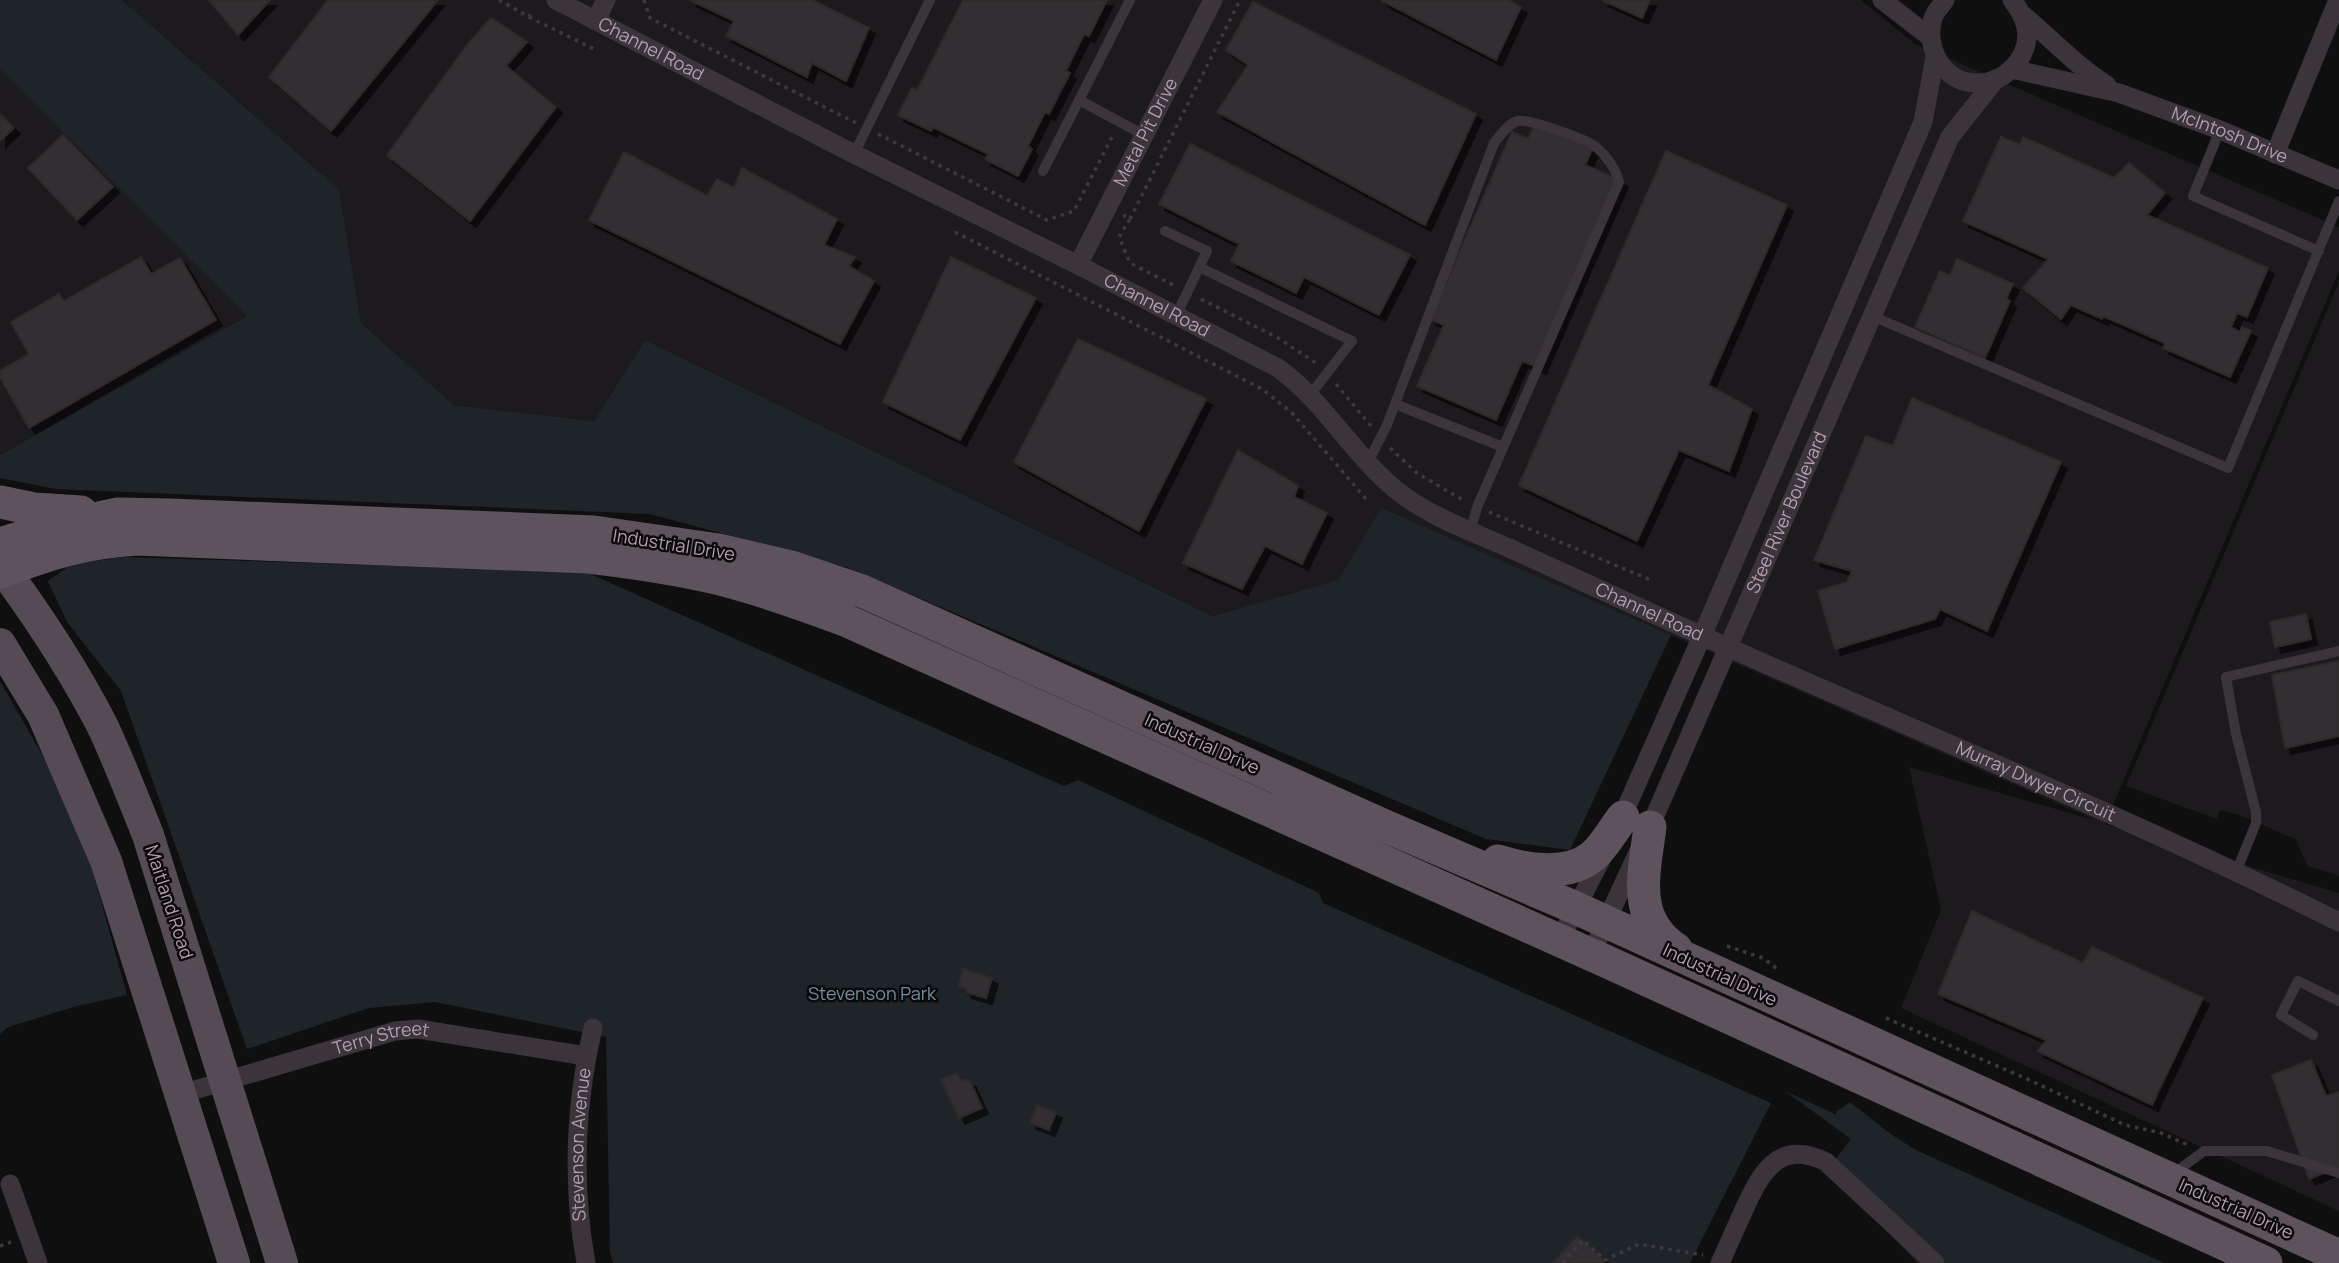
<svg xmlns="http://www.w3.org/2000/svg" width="2339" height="1263" font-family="Manrope,sans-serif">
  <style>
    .built { fill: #1d1a1d }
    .green { fill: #1e2428 }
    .building { fill: #332e32; stroke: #2d292b; stroke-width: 2; filter: url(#shadow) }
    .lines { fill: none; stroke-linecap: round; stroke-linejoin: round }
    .path { stroke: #3f383e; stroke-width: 3.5; stroke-dasharray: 3.5 5; stroke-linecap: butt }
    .service { stroke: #3b343a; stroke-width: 10 }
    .minor { stroke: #3b343a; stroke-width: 19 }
    .primary { stroke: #554b54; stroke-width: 32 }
    .trunk { stroke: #5e535d; stroke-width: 33 }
    .labels { text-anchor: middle; stroke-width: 5; stroke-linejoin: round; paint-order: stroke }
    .street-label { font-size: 18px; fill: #b39eb2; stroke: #0b0a0b }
    .park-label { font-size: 18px; fill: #738ea0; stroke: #0b0a0b }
  </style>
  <defs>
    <filter id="shadow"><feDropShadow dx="6" dy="6" stdDeviation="0" flood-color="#0009"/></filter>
  </defs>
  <rect width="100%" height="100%" fill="#100f10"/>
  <path class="built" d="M122 0H1861L1915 44 2339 227V271L2105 824 2339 893V1211L1901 1008 1941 910 1909 767 2098 821 1381 509 1338 580 1214 616 645 340 594 421 454 405 361 323 339 189Z
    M0 66 247 316 0 455Z
    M2339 282V876L2308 866 2295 839 2239 815 2220 810 2217 819 2126 786Z"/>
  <path class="green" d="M0 0H122L339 189 361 323 454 405 594 421 645 340 1213 616 1338 580 1381 508 1671 635 1570 850 1486 839 846 567 650 514 56 489 0 478V455L247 316 0 69Z
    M123 557 586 572 1064 786 1078 780 1319 893 1323 903 1771 1103 1690 1263H613L610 1252 606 1037 435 1002 369 1008 247 1049 121 691 67 622 48 581 72 564Z
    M0 681 44 758 86 847 127 995 77 1006 8 1027 0 1034Z
    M1785 1091 1837 1115 1836 1112 1850 1102 1892 1135 1916 1150 2164 1263H1918L1870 1214 1832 1164 1851 1139Z"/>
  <path class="building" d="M209 0H270L238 35Z
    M328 0H438L331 131 269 77Z
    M690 0H812L869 28 846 81 812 63 807 77 726 36 734 21Z
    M963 0H1107L1089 36 1084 34 1066 71 1070 73 1049 114 1045 112 1028 146 1032 149 1018 176 985 159 988 154 933 127 931 131 898 115 912 88 917 91Z
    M1381 0H1508L1521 7 1496 60Z
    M1602 0H1650L1642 18Z
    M1253 2 1476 114 1425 225 1217 112 1248 65 1226 50Z
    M491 18 527 42 506 66 556 107 470 221 387 155 468 44Z
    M0 114 14 128 0 141Z
    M1535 123 1593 148 1585 165 1622 181 1540 368 1522 361 1496 420 1417 386 1444 325 1430 319 1512 132 1528 139Z
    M63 135 113 187 77 220 28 168Z
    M2001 137 2020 145 2023 137 2114 178 2129 163 2165 193 2147 215 2268 268 2247 317 2237 313 2231 327 2240 332 2242 327 2251 331 2230 377 2163 348 2165 343 2103 316 2102 319 2071 305 2061 319 2023 288 2048 259 1963 221Z
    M1190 144 1410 255 1379 315 1304 277 1296 293 1231 261 1239 244 1159 204Z
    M1666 151 1787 205 1708 385 1752 409 1729 471 1679 450 1637 541 1519 485Z
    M624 152 707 196 717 179 734 188 742 168 837 219 824 245 855 257 849 266 874 281 840 344 589 220Z
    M141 257 151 274 180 258 216 320 29 428 0 377V371L29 354 11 322 59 294 64 301Z
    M951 257 1036 298 960 440 883 402Z
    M1957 259 2013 284 2006 299 2010 301 1985 358 1915 327 1940 271 1950 276Z
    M1078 339 1206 399 1139 531 1014 462Z
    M1912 398 2061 462 1987 631 1940 609 1935 619 1835 649 1818 591 1847 582 1852 571 1814 560 1866 436 1893 446Z
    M1238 450 1298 486 1294 497 1327 513 1302 564 1265 546 1242 589 1183 563Z
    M2306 614 2311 639 2275 647 2270 622Z
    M2339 661V736L2285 748 2272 675Z
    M1972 911 2083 963 2092 947 2203 998 2152 1105 2038 1051 2046 1040 1938 994Z
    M963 969 992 978 986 998 965 992 966 989 958 986Z
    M2311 1060 2326 1096 2339 1092V1167L2309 1179 2272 1075Z
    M957 1073 960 1079 970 1081 982 1108 959 1118 941 1079Z
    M1037 1105 1056 1112 1049 1130 1030 1123Z
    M1577 1236 1605 1260 1602 1263H1553Z"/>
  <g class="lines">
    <path class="path" d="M499 0 529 17 532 11
      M644 0 650 18 856 123
      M529 17 594 49
      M878 134 1047 220 1074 211 1113 135
      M1123 215 1130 219 1119 237 1130 263 1175 286
      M1130 219 1240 0
      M955 232 1262 389 1292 413 1366 499
      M1201 299 1278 338 1316 363
      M1336 384 1371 426
      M1390 448 1417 473 1466 502
      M1489 512 1653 581
      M1727 946 1763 958 1780 971
      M1886 1018 2025 1078 2125 1125 2161 1133 2188 1145
      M0 1246 11 1242
      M1563 1263 1583 1240 1605 1260 1639 1244 1703 1255"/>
    <path class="service" d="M1079 100 1144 135
      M2220 130 2193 196 2319 251
      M854 154 930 0
      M1043 171 1130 0
      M1165 231 1207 251 1176 316
      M1199 267 1352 341 1310 395
      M1872 316 2228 468 2339 201
      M1395 404 1503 447
      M1367 464 1387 425 1494 143C1500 136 1508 123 1518 121 1530 119 1585 139 1595 146 1606 155 1616 169 1619 182L1478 505 1470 531
      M2237 870 2256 823V812L2236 734 2226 677 2339 651
      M2313 1035 2281 1015 2298 981 2339 1001
      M2173 1174 2204 1151H2267L2339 1173"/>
    <g class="minor">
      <path id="s1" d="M556 0 854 154 1078 265 1278 368C1331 406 1359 469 1416 504 1444 522 1478 534 1509 548 1562 572 1616 597 1669 621 1892 722 2120 812 2339 922"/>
      <path d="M1882 0 1930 37"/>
      <path d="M1945 0C1941 6 1935 12 1933 18 1924 48 1944 84 1978 83 2004 83 2027 60 2027 34 2026 21 2020 10 2012 0"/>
      <path d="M2023 15C2051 38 2076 66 2107 85"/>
      <path d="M596 20 606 0"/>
      <path id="s2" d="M2012 69 2119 93 2220 130 2339 180"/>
      <path d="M2275 154 2338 0"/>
      <path id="s3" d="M1078 265 1213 0"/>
      <path d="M1619 824 1702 636 1923 122 1935 57"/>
      <path d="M1559 941 1604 854"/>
      <path id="s4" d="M1591 954 1650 827 1950 137 1996 79"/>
      <path id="s5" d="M181 1094 395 1031 418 1029 586 1056"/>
      <path d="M10 1184 38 1263"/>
      <path id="s6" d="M586 1263C572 1185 575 1105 593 1028"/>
      <path d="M1720 1263C1728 1246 1735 1229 1743 1212 1760 1174 1778 1138 1826 1162L1935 1263"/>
    </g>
    <path class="primary" d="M4 570C40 619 74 671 102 725 119 761 133 798 148 835L282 1263
      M0 644 43 715 106 861 234 1263"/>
    <path class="trunk" d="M0 502 34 509 81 512
      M0 544 48 529 118 514 171 515 594 532 719 550 791 567 862 591 1385 826 1576 908 2339 1256
      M0 572C49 554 84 542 137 539L588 557C631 562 674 568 716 578 760 589 802 604 845 620L1612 964 2266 1263
      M1650 827C1644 874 1631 919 1676 949
      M1498 861C1526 870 1568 877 1593 856 1605 845 1613 830 1623 817"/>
  </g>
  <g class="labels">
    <g class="street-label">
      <text dy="6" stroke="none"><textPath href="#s1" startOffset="107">Channel Road</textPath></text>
      <text dy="6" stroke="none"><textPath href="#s3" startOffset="149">Metal Pit Drive</textPath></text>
      <text dy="6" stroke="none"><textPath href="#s2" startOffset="228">McIntosh Drive</textPath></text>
      <text dy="6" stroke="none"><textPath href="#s1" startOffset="674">Channel Road</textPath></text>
      <text dy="6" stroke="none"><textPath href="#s4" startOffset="483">Steel River Boulevard</textPath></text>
      <text transform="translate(674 545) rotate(9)" y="6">Industrial Drive</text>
      <text dy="6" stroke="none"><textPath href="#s1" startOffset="1262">Channel Road</textPath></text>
      <text transform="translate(1202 744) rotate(24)" y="6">Industrial Drive</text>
      <text dy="6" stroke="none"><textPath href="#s1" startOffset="1684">Murray Dwyer Circuit</textPath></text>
      <text transform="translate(169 902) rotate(72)" y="6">Maitland Road</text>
      <text transform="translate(1720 975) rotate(25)" y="6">Industrial Drive</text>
      <text dy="6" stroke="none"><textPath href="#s5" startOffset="208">Terry Street</textPath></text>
      <text dy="6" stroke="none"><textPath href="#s6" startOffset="119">Stevenson Avenue</textPath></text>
      <text transform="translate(2236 1209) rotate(24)" y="6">Industrial Drive</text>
    </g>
    <g class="park-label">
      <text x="872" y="1000">Stevenson Park</text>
    </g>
  </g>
</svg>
